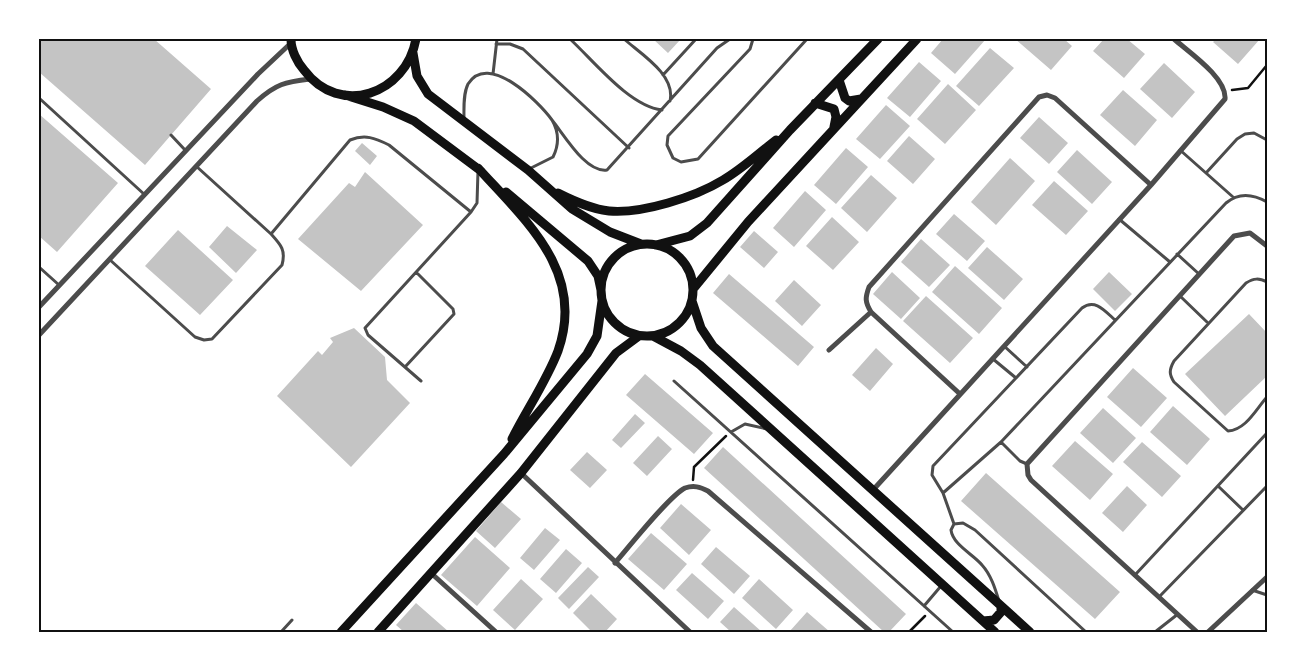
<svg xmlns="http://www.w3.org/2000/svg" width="1306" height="671" font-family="Roboto,sans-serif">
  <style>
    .building { fill: #c4c4c4 }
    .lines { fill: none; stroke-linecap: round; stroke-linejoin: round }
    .path { stroke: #111; stroke-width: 2.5 }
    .service { stroke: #4c4c4c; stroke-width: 3 }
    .minor { stroke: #4c4c4c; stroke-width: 5 }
    .secondary { stroke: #111; stroke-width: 9 }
    .neatline { fill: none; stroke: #111; stroke-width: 2 }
  </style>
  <rect width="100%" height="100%" fill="#fff"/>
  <path class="building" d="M39 39H154L211 89 145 165 39 72Z
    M653 39H681L668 53Z
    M943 39H986L955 74 931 53Z
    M1015 39H1064L1072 46 1051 70Z
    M1104 39H1127L1145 54 1124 78 1093 51Z
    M1216 39H1260L1238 64 1213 42Z
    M990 48 1014 68 979 106 956 86Z
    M919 62 941 81 910 117 887 98Z
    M1164 63 1195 92 1172 118 1140 89Z
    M948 84 976 110 945 144 917 119Z
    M1123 90 1157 120 1135 146 1100 115Z
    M886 105 910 126 880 159 856 139Z
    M39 114 118 183 57 252 39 236Z
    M1039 117 1068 143 1049 164 1020 138Z
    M909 136 935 159 913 184 887 161Z
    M362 143 377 156 370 165 355 151Z
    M846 148 868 167 836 204 814 185Z
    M1077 150 1112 182 1092 204 1057 172Z
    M1010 158 1035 181 996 225 971 202Z
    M365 172 423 225 361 291 298 239 349 183 355 187Z
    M871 175 897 198 867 232 841 208Z
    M1054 181 1088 211 1066 235 1032 205Z
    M805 191 826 210 794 247 773 228Z
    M954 214 985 241 967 261 936 234Z
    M832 217 859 242 833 270 806 246Z
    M227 226 257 250 236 273 209 247Z
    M178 230 233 280 200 315 145 266Z
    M754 231 778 252 764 268 740 247Z
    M921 239 950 265 929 287 901 262Z
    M987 247 1023 279 1004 300 968 268Z
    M955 266 1002 308 979 334 932 292Z
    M892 272 920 298 901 319 873 294Z
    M1109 272 1132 294 1115 311 1093 289Z
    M729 274 814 347 798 366 713 293Z
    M794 280 821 305 802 326 775 301Z
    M926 296 973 338 950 363 903 321Z
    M1249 314 1267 333V376L1225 416 1185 374Z
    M354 328 385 357 387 380 410 403 351 467 277 396 318 351 322 355 333 342 330 338Z
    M876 348 893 364 870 391 852 375Z
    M1133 368 1167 398 1141 427 1107 397Z
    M645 374 713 433 694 454 626 395Z
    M1173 406 1210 439 1187 465 1150 432Z
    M1103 408 1136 438 1113 463 1080 433Z
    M635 414 645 423 621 448 612 440Z
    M658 436 672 449 647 476 633 463Z
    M1075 441 1113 474 1090 500 1052 466Z
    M1142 442 1181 476 1162 497 1123 462Z
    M723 447 906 614 889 632H884L704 468Z
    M587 452 607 470 590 488 570 470Z
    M986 473 1120 592 1095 619 961 501Z
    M1127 486 1147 505 1123 532 1102 513Z
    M501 502 521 519 495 548 476 531Z
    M681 504 711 530 689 555 660 528Z
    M545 528 560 540 534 570 520 558Z
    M651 533 687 564 664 590 628 559Z
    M475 537 510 568 477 606 441 575Z
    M716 547 750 576 734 594 701 564Z
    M566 549 582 563 556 593 540 579Z
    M588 567 599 577 569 609 558 598Z
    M692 573 724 601 708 619 676 590Z
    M521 579 543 599 515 630 493 610Z
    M759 579 793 610 776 629 742 598Z
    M591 594 617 619 605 632H592L573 613Z
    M416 603 449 632H404L396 625Z
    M734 607 762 632H731L720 622Z
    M807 612 830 632H789Z"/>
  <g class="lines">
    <path class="path" d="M1232 90 1248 88 1267 65
      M693 480 694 467 726 436
      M909 632 925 616"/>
    <path class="service" d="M570 39C594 61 629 106 662 110
      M624 39C641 54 676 75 670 101
      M753 39 750 49 668 136 667 145 673 158 681 162 698 159 807 39
      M496 44H510L523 49 629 148
      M493 74 497 39
      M663 75 696 39
      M39 98 145 195
      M464 119C464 108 463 94 468 84 488 51 539 102 552 120 559 132 559 145 553 157L529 169
      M552 120C565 136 586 173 607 170L717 48 730 39
      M171 135 186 151
      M1180 150 1233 197
      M196 166 271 234 350 140C365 134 375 138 389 145L471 212
      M1206 173 1237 139 1245 134 1254 133 1267 140
      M1119 219 1170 262
      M1177 254 1199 274
      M109 259 195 337 204 340 212 339 282 265C286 250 281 245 271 234
      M39 267 59 285
      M1267 282C1259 278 1254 278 1246 283L1174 361C1169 370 1169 374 1174 382L1228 431C1246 430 1256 409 1267 397
      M1180 296 1208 323
      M1004 346 1027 367
      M993 359 1016 378
      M405 367 454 314 453 309 416 272
      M421 381 368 335 365 328 471 212 477 203 478 171
      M674 381 953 632
      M731 432 745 424 767 429
      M1001 442 1020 461 1027 464
      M1218 486 1243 510
      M943 493 1001 442 1226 203C1239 192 1253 194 1267 202
      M954 524 943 493 932 475 933 466 1082 308C1095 298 1105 311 1115 320
      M1135 575 1267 433
      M1252 590 1267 595
      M1159 597 1267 486
      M999 601C995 588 991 575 982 565 973 554 953 545 951 530L954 524 963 523 975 530 1086 632
      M924 606 941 586
      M281 632 292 620
      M1155 632 1178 614"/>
    <path class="minor" d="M39 307 258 74 291 43
      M39 335 257 101C276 84 285 82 310 79
      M829 350 871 312
      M960 394 871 312C865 302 865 298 869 287L1039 97 1047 95 1055 98 1151 185
      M521 473 690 632
      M873 490 1151 185 1225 99C1227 78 1190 53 1174 39
      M615 563C629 547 669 496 685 488 694 485 700 487 708 491L871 632
      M431 573 496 632
      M1197 632 1031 480 1028 475 1027 464 1234 236 1250 233 1267 246
      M1208 632 1267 577"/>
    <path class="secondary" d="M291 39C291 50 297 62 304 70 340 118 406 94 416 39
      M413 53 417 76 428 94 528 170 572 209 610 232 641 244
      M839 80 845 98 849 101 861 99
      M345 95 383 107 414 121 481 171
      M815 103 834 109 836 117 834 127
      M478 168C526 221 586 272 558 351 547 380 526 411 512 439
      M506 192 588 261 598 276 601 290
      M558 193C574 201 591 209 609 211 642 214 695 197 723 180 742 169 759 153 776 140
      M601 290a46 46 0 1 1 92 0a46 46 0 1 1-92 0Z
      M656 245 690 236 707 223 790 130 878 39
      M694 288 748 222 917 39
      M692 301 701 328 713 346 1030 632
      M653 336 681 351 700 365 995 632
      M983 621 994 620 1001 612V606
      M341 632 504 454 587 354 597 336 602 301
      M378 632 521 473 616 353 639 336"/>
  </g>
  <rect width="1306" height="671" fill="none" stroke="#ffffff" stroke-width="80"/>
  <rect x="40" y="40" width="1226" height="591" class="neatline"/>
</svg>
